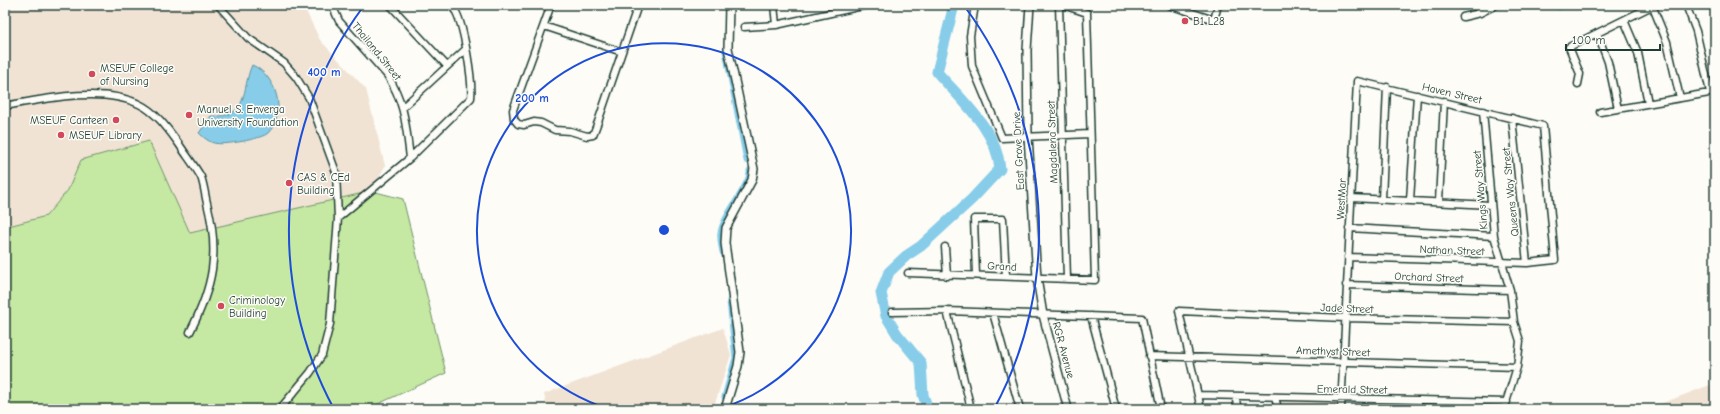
<svg xmlns="http://www.w3.org/2000/svg" width="1720" height="414" font-family="'Comic Neue',sans-serif">
  <style>
    .built { fill: #f0e3d4 }
    .green { fill: #c5e8a2; stroke: #72926b }
    .water { fill: #87cce8; stroke: #5d93a0 }
    .lines { fill: none; stroke-linecap: round; stroke-linejoin: round }
    .canal { stroke: #87cce8; stroke-width: 7 }
    .river { stroke: #87cce8; stroke-width: 11 }
    .minor-casing { stroke: #1f3d34; stroke-width: 9 }
    .tertiary-casing { stroke: #1f3d34; stroke-width: 10 }
    .minor { stroke: #fdfcf7; stroke-width: 6 }
    .tertiary { stroke: #fdfcf7; stroke-width: 7 }
    .ring { fill: none; stroke: #1d4ed8; stroke-width: 2 }
    .poi-dot { fill: #d1495b; stroke: #fdfcf7; stroke-width: 1.5 }
    .labels { text-anchor: middle; stroke-width: 3; stroke-linejoin: round; paint-order: stroke }
    .poi-label { font-size: 11px; fill: #1f3d34; stroke: #fdfcf7; text-anchor: start }
    .street-label { font-size: 11px; fill: #1f3d34; stroke: #fdfcf7 }
    .centre { fill: #1d4ed8; stroke: #fdfcf7; stroke-width: 2 }
    .ring-label { font-size: 12px; text-anchor: middle; font-weight: bold; fill: #1d4ed8; stroke: #fdfcf7; stroke-width: 3; stroke-linejoin: round; paint-order: stroke }
  </style>
  <rect width="100%" height="100%" fill="#fdfcf7"/>
  <filter id="ink" filterUnits="userSpaceOnUse"><feTurbulence type="fractalNoise" baseFrequency=".025" numOctaves="2"/><feDisplacementMap in="SourceGraphic" scale="8" xChannelSelector="R" yChannelSelector="G"/><feConvolveMatrix kernelMatrix="1 2 1 2 8 2 1 2 1" color-interpolation-filters="sRGB"/></filter>
  <g filter="url(#ink)">
    <path class="built" d="M5 5H303L320 40 366 89 385 166 372 191 190 233 149 141 81 160 68 190 46 216 5 227Z
      M723 328 731 355 713 409H547L544 394Z
      M1710 385 1715 393V409H1647Z
      M1278 401H1337L1336 409H1280Z"/>
    <path class="green" d="M149 141 190 233 372 191 403 199 446 373 367 409H287L279 402 271 409H5V227L46 216 68 190 81 160Z"/>
    <path class="water" d="M252 65C276 75 288 113 268 133 262 139 223 146 214 143 209 142 203 137 199 133L211 116C250 119 241 89 252 65Z"/>
    <g class="lines">
      <path class="canal" d="M726 51 747 160
        M723 252C722 246 720 239 721 233 723 216 752 184 750 171
        M725 397 736 358 730 301"/>
      <path class="river" d="M928 409 923 395 921 363 897 334 886 316 881 293 889 272 906 256 921 246 972 199 1000 169C997 130 961 100 937 72L954 5"/>
      <defs>
        <path id="minor" d="M218 5 248 38 284 63 296 77 309 98 336 172 338 218 330 324 322 355 310 373 280 409
          M332 5 339 21 387 75C405 102 406 126 410 158
          M390 5 447 66
          M551 5 513 110 514 119 518 124 524 125 534 122 541 123 555 130 570 131 587 136 593 135 599 119 638 5
          M774 5 776 25
          M975 5 970 36 972 66 1002 138 1090 134
          M1059 5 1067 279
          M1169 5 1214 20 1218 5
          M1476 5 1480 13
          M1558 5H1560
          M1652 5 1667 42 1680 98
          M1686 5 1696 31 1710 92
          M1463 17 1480 13 1496 5
          M1624 20 1638 53 1648 103
          M544 26 622 52
          M744 27 776 25 867 5
          M1597 33 1608 62 1618 109
          M1578 84 1580 74 1569 47 1654 5
          M5 106C43 99 103 86 139 104 156 112 168 129 179 144 186 155 195 166 201 177 204 185 205 195 207 203 220 253 213 287 190 332
          M403 107 466 49
          M1483 111 1494 236 1510 290 1514 322 1520 341 1517 367 1504 409
          M1600 112 1715 92
          M1512 118 1527 263
          M1351 198 1491 205
          M1382 199 1387 87
          M1410 200 1417 95
          M1439 201 1444 101
          M338 218 410 158 471 98C473 81 464 27 456 12 455 10 452 7 450 5
          M1349 228 1494 236
          M945 247 947 276
          M908 273 1095 280 1087 13 1063 5
          M976 275 974 219H1003L1006 277
          M1346 285 1510 290
          M947 311 971 409
          M892 312 947 311 1142 318 1161 409
          M993 313 1020 409
          M1091 316 1116 409
          M1149 356 1517 367
          M1198 395 1507 402
          M1235 396 1238 409
          M1275 397 1278 409
          M1201 409 1179 311 1345 318 1514 322
          M1341 409 1357 81 1543 126 1555 260 1527 263 1348 257"/>
        <path id="tertiary" d="M1030 5 1027 50 1028 136 1037 278 1043 315 1068 409
          M725 409 738 366 740 352 725 243 726 228 752 180 754 169 728 48 729 5"/>
      </defs>
      <use href="#minor" class="minor-casing"/>
      <use href="#tertiary" class="tertiary-casing"/>
      <use href="#minor" class="minor"/>
      <use href="#tertiary" class="tertiary"/>
    </g>
  </g>
  <g class="ring">
    <path d="M609 409A187 187 0 1 1 719 409"/>
    <path d="M334 409A375 375 0 0 1 363 7M965 7A375 375 0 0 1 994 409"/>
  </g>
  <g class="poi-dot">
    <circle cx="1185" cy="21" r="4"/>
    <circle cx="92" cy="74" r="4"/>
    <circle cx="189" cy="115" r="4"/>
    <circle cx="116" cy="120" r="4"/>
    <circle cx="61" cy="135" r="4"/>
    <circle cx="289" cy="183" r="4"/>
    <circle cx="221" cy="306" r="4"/>
  </g>
  <g class="labels">
    <g class="poi-label">
      <text x="1193" y="25">B1 L28</text>
      <text x="100" y="72">MSEUF College<tspan x="100" dy="13">of Nursing</tspan></text>
      <text x="197" y="113">Manuel S. Enverga<tspan x="197" dy="13">University Foundation</tspan></text>
      <text x="108" y="124" text-anchor="end">MSEUF Canteen</text>
      <text x="69" y="139">MSEUF Library</text>
      <text x="297" y="181">CAS &amp; CEd<tspan x="297" dy="13">Building</tspan></text>
      <text x="229" y="304">Criminology<tspan x="229" dy="13">Building</tspan></text>
    </g>
    <g class="street-label">
      <text transform="translate(377 51) rotate(51)" y="4">Thailand Street</text>
      <text transform="translate(1452 93) rotate(13)" y="4">Haven Street</text>
      <text transform="translate(1052 142) rotate(-92)" y="4">Magdalena Street</text>
      <text transform="translate(1018 151) rotate(-93)" y="4">East Grove Drive</text>
      <text transform="translate(1480 190) rotate(-95)" y="4">Kings Way Street</text>
      <text transform="translate(1510 192) rotate(-96)" y="4">Queens Way Street</text>
      <text transform="translate(1341 199) rotate(-87)" y="4">WestMar</text>
      <text transform="translate(1452 250) rotate(2)" y="4">Nathan Street</text>
      <text transform="translate(1002 266) rotate(3)" y="4">Grand</text>
      <text transform="translate(1429 277) rotate(2)" y="4">Orchard Street</text>
      <text transform="translate(1347 308) rotate(2)" y="4">Jade Street</text>
      <text transform="translate(1064 350) rotate(75)" y="4">RGR Avenue</text>
      <text transform="translate(1333 351) rotate(2)" y="4">Amethyst Street</text>
      <text transform="translate(1352 389) rotate(1)" y="4">Emerald Street</text>
    </g>
  </g>
  <circle cx="664" cy="230" r="6" class="centre"/>
  <g class="ring-label">
    <text x="324" y="76">400 m</text>
    <text x="532" y="102">200 m</text>
  </g>
  <rect width="1720" height="414" fill="none" stroke="#fdfcf7" stroke-width="20"/>
  <rect x="10" y="10" width="1700" height="394" fill="none" stroke="#1f3d34" stroke-width="1.5" filter="url(#ink)"/>
  <path d="M1566 44v6h94v-6" fill="none" stroke="#1f3d34" stroke-width="2"/>
  <text x="1572" y="44" font-size="12" fill="#1f3d34" stroke="#fdfcf7" stroke-width="3" paint-order="stroke">100 m</text>
</svg>
